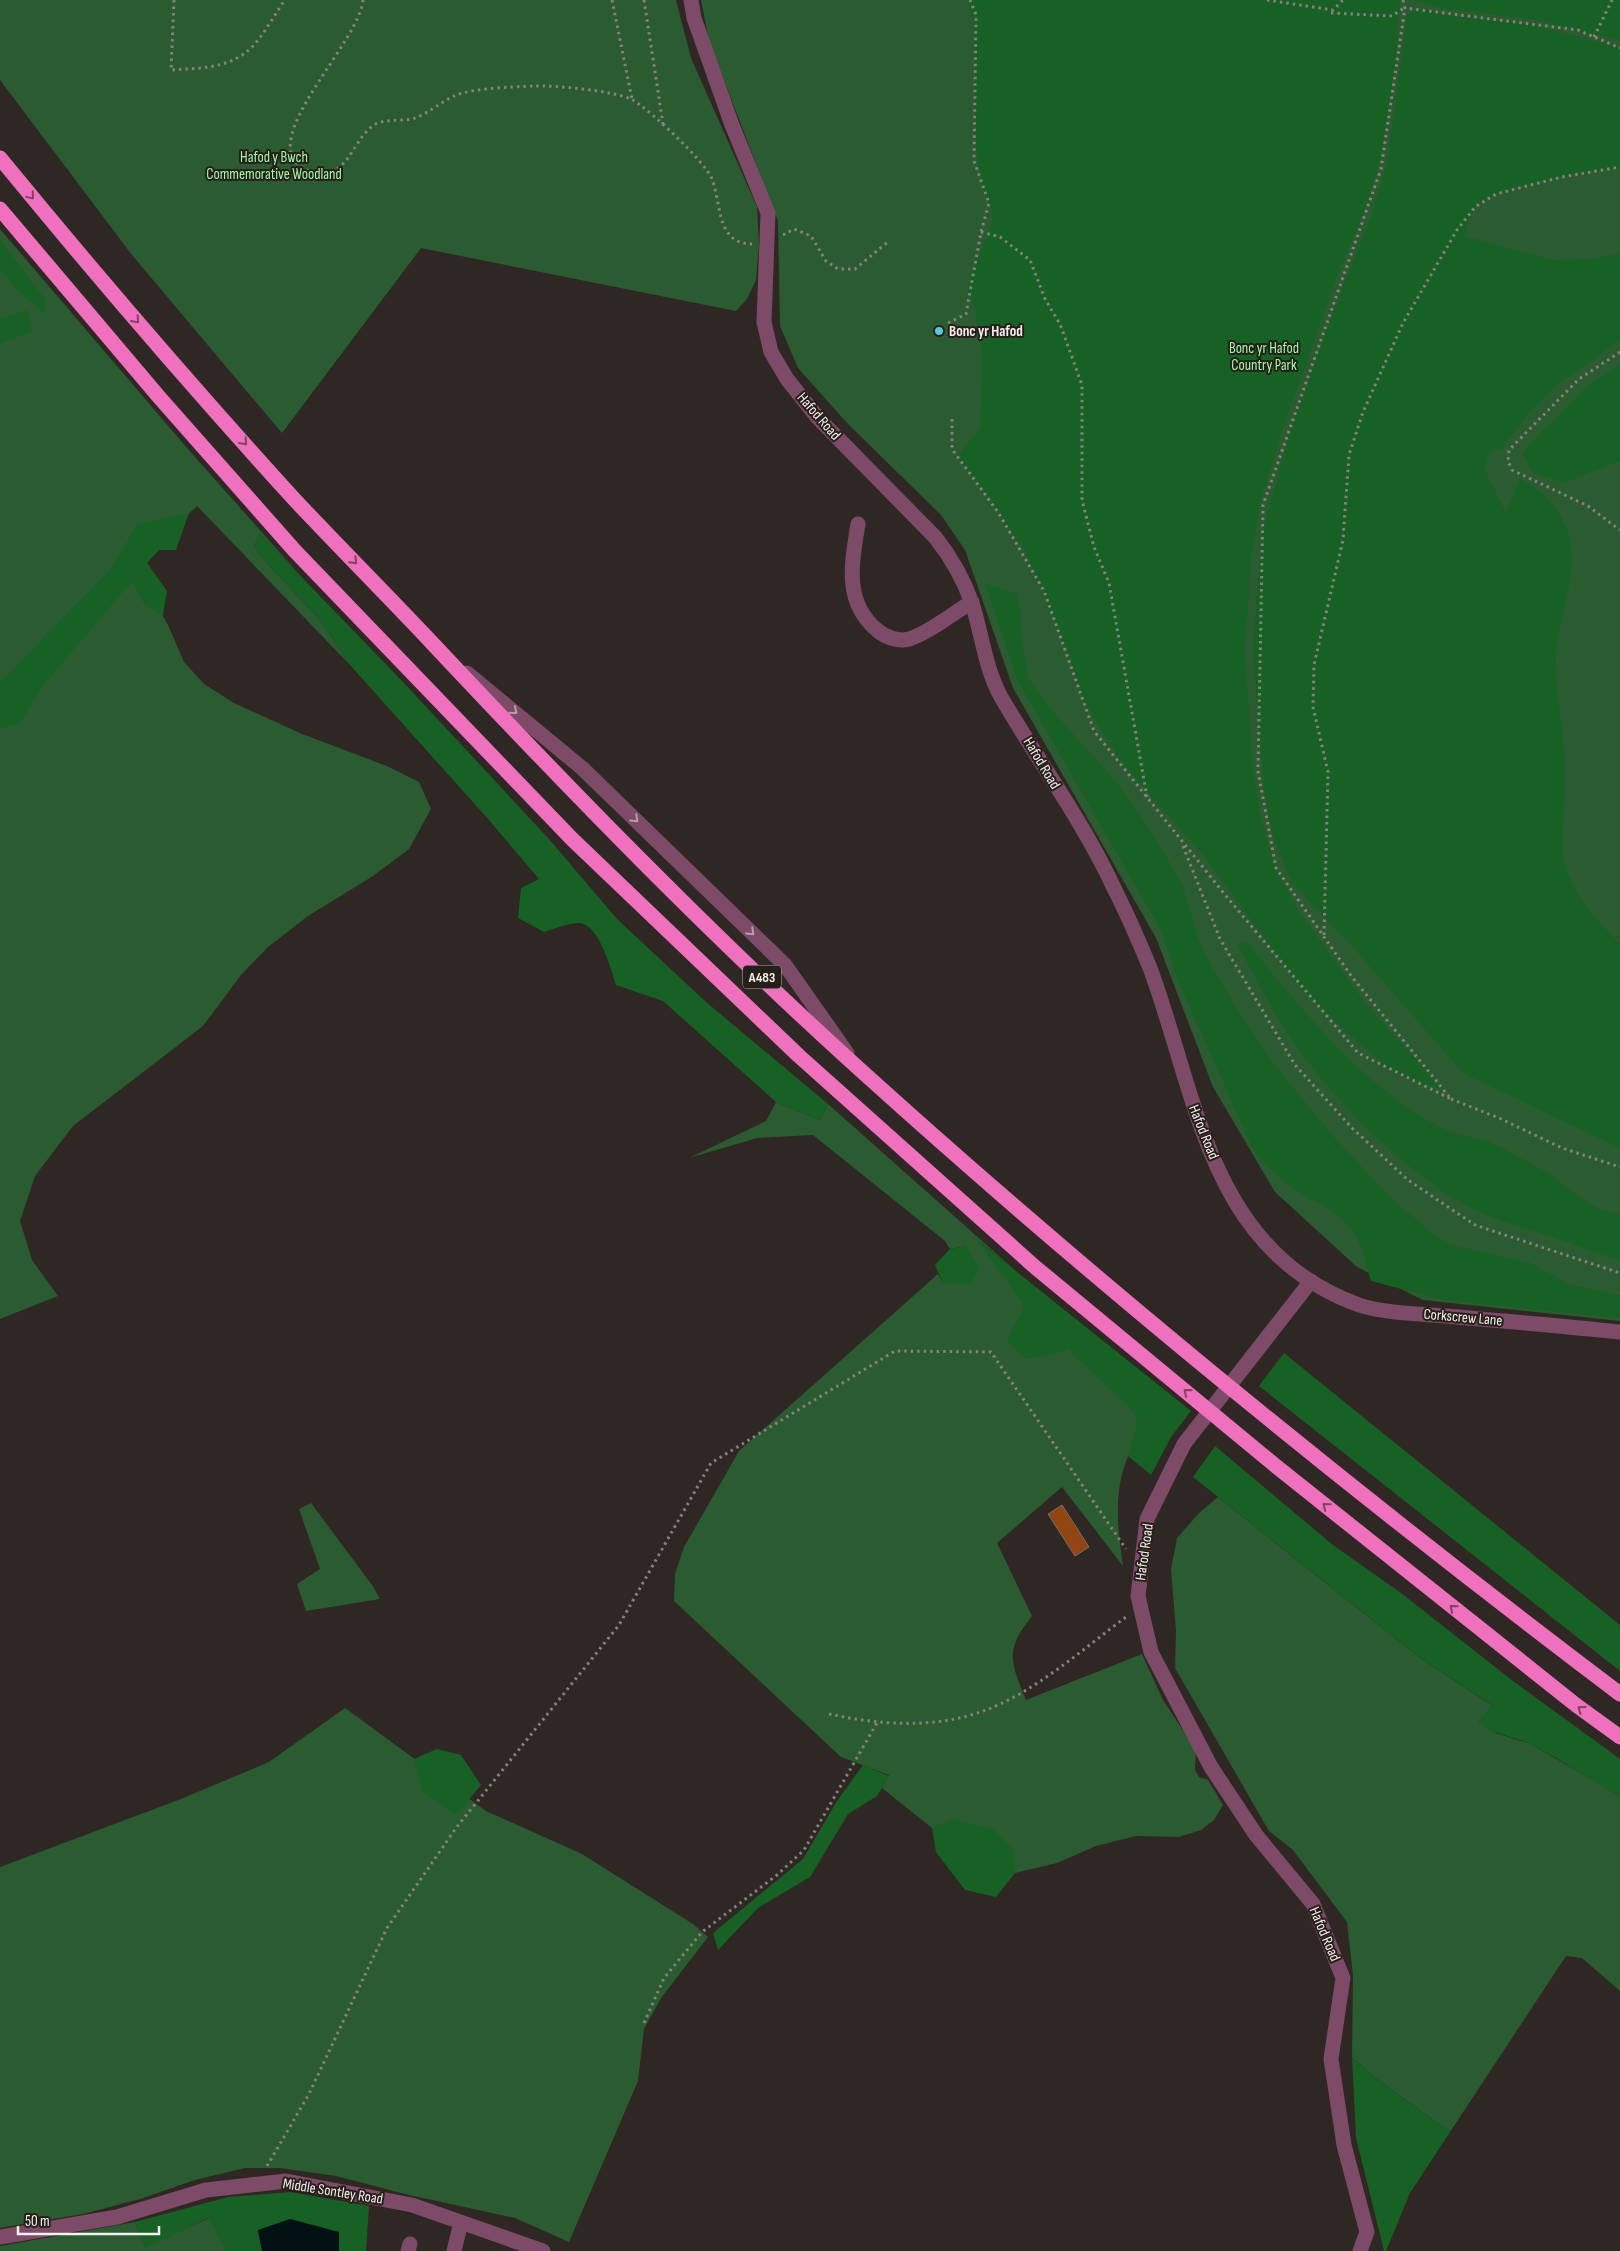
<svg xmlns="http://www.w3.org/2000/svg" width="1620" height="2251" font-family="'Sofia Sans Condensed',sans-serif">
  <style>
    .green { fill: #2b5b30 }
    .forest { fill: #186124 }
    .water { fill: #021113 }
    .building { fill: #914513; stroke: #7a706b }
    .lines { fill: none; stroke-linecap: round; stroke-linejoin: round }
    .path { stroke: #87807c; stroke-width: 3; stroke-dasharray: 2.5 4; stroke-linecap: butt }
    .minor { stroke: #7d4a67; stroke-width: 15 }
    .highway { stroke: #ef70bc; stroke-width: 15 }
    .oneway { stroke: #804362 }
    .oneway2 { stroke: #ba9daa }
    .poi-dot { fill: #52ccd6; stroke: #251e19; stroke-width: 2 }
    .labels { text-anchor: middle; stroke-width: 4; stroke-linejoin: round; paint-order: stroke }
    .shield { fill: #251e19; stroke: #b7b1ae; stroke-width: 1 }
    .shield-label { font-size: 14px; font-weight: bold; fill: #f6f0ee }
    .park-label { font-size: 15px; fill: #a0fda6; stroke: #251e19 }
    .poi-label { font-size: 15px; font-weight: bold; fill: #f6f0ee; stroke: #251e19; text-anchor: start }
    .street-label { font-size: 15px; fill: #f6f0ee; stroke: #251e19 }
  </style>
  <rect width="100%" height="100%" fill="#2f2723"/>
  <path class="green" d="M0 0H676L691 58 757 207 759 244 756 280 747 299 736 311 421 248 282 433 132 255 0 80Z
    M701 0H1620V1321L1423 1300 1357 1267 1275 1192 1213 1087 1156 938 1013 688 965 550 941 515 848 424 798 368 780 326 778 221 709 41Z
    M0 229 187 448 299 574 260 534 254 546 267 563 322 622 350 665 197 506 134 565 168 625 184 662 204 684 234 703 302 734 387 766 419 782 431 809 409 849 373 876 308 916 268 947 241 975 203 1026 73 1126 35 1176 20 1221 32 1260 58 1296 0 1319Z
    M776 1102 820 1120 828 1104 1017 1272 979 1241 1164 1415C1154 1426 1132 1446 1127 1459 1113 1494 1118 1530 1123 1566L1062 1487 997 1543 1032 1616C1005 1650 1010 1661 1026 1700L1142 1654 1163 1700 1196 1750 1195 1770 1199 1777 1208 1780 1223 1805 1214 1820 1201 1830 1179 1837 1136 1836 1096 1846 1057 1863 1015 1873 932 1828 882 1788 889 1775 841 1757 674 1601 675 1574 684 1547 739 1451 938 1274 943 1283 967 1246 950 1249 945 1241 813 1135 757 1138 689 1158 766 1121Z
    M1218 1497 1419 1657 1493 1706 1479 1722 1496 1733 1531 1744 1620 1796V1991L1582 1958 1566 1956 1450 2132 1374 2077 1352 2057 1353 1976 1347 1922 1293 1850 1269 1831 1175 1668 1176 1631 1171 1569 1177 1538 1200 1512Z
    M311 1503 372 1585 380 1599 306 1611 297 1584 320 1569 299 1509Z
    M345 1708 486 1811 582 1854 693 1924 708 1937 661 1998 644 2029 638 2081 569 2242 515 2218 405 2194 336 2176 280 2168H245L195 2180 140 2199 83 2214 0 2228V1867L181 1799 269 1762Z
    M209 2218 227 2251H0V2246L135 2222 145 2247Z"/>
  <path class="forest" d="M968 0H1400L1396 57 1380 162 1363 214 1335 282 1282 430 1261 499 1251 557 1245 649 1252 764 1260 815 1275 867 1296 907 1365 1003 1443 1090 1413 1081 1384 1065 1323 1010 1298 984 1204 856 1121 761 1089 711 1041 587 1024 550 986 494 957 457 980 428 983 361 975 313 977 312 967 288 993 220 992 209 983 191 976 150 974 25Z
    M1413 0H1620V41L1532 19 1445 9Z
    M1422 9 1444 15 1531 24 1620 48V167C1593 170 1490 187 1475 207 1469 214 1467 228 1464 236L1553 260 1590 259 1620 253V340L1558 384 1525 417 1501 450 1493 449 1487 460 1485 470 1506 513 1520 479C1542 489 1562 511 1568 534 1580 574 1557 618 1556 658 1555 692 1563 726 1565 760 1566 790 1563 821 1562 851 1568 889 1593 918 1620 943V1148L1463 1073 1361 956 1292 883 1273 835 1264 791 1253 649 1262 533 1290 432 1343 286 1371 217 1387 164 1407 17 1414 10Z
    M0 240 45 299 44 313 16 289 0 269Z
    M27 310 33 331 0 344V319Z
    M1620 364V461L1563 483 1533 472 1522 453 1587 386Z
    M189 513 176 550H159L147 563 167 591 163 615 145 606 132 581 44 684 19 724 0 728V682L109 571 138 524Z
    M260 534 402 681 549 839 617 919 706 1002 828 1104 820 1120 776 1102 663 1001 616 985C611 969 599 924 579 923 568 923 554 929 544 932L518 918 521 888 539 879 489 820 350 665 322 622 267 563 254 546Z
    M985 583 1016 594 1021 611 1022 641 1028 678 1055 714 1118 784 1152 833 1182 884 1199 941 1207 958 1239 1012 1273 1063 1331 1134 1393 1200 1432 1233 1451 1245 1528 1262 1571 1285 1620 1295V1318L1444 1300 1371 1281C1365 1263 1362 1239 1348 1225 1336 1211 1319 1204 1304 1195 1283 1183 1267 1167 1253 1149L1178 981 1161 930 1018 681Z
    M1249 942C1265 967 1284 988 1303 1010 1343 1055 1384 1097 1438 1126 1459 1137 1485 1137 1506 1150 1520 1158 1535 1165 1549 1174 1572 1190 1591 1211 1620 1214V1260C1596 1254 1575 1244 1552 1237 1526 1228 1498 1221 1473 1209 1412 1178 1335 1102 1296 1045 1274 1013 1255 978 1237 943Z
    M977 1240 1191 1411 1171 1437 1151 1475 1128 1456 1137 1424 1134 1412 1068 1349 1051 1355 1026 1359 1007 1340 1025 1306Z
    M967 1246 979 1270 970 1284 943 1283 935 1265 950 1249Z
    M1284 1353 1620 1625V1671L1259 1386Z
    M1215 1446 1333 1545 1401 1593 1513 1681 1620 1759V1796C1590 1780 1562 1760 1532 1745 1515 1736 1494 1736 1479 1722L1492 1705 1419 1657 1193 1477Z
    M437 1749 461 1755 481 1785 456 1815 423 1792 414 1759Z
    M863 1765 889 1776 877 1796 848 1814 810 1877 758 1908 718 1950 713 1933 803 1859 837 1801Z
    M953 1819 993 1829 1014 1851 1015 1873 996 1897 965 1890 936 1852 932 1828Z
    M1352 2057 1374 2077 1450 2132 1410 2193 1386 2251H1384L1356 2138Z
    M291 2192 369 2206 366 2251H339L338 2232 258 2230 262 2251H227L208 2218 145 2248 135 2222 228 2197Z"/>
  <path class="water" d="M290 2219 339 2232V2251H262L258 2230Z"/>
  <path class="building" d="M1062 1505 1089 1547 1075 1556 1048 1514Z"/>
  <g class="lines">
    <path class="path" d="M174 0 171 70C199 68 229 69 251 48 264 35 274 15 285 0
      M363 0C359 41 269 127 295 161 303 171 319 177 331 172 352 163 356 137 374 125 385 118 403 122 415 118 429 113 441 102 454 96 471 88 513 87 533 86 553 85 617 91 633 100 651 111 703 160 711 177 722 201 715 244 752 244
      M612 0 632 99
      M644 0 663 124
      M1267 0 1333 10 1343 0
      M1403 0 1405 8 1578 30 1620 48
      M1331 13 1392 16 1404 8
      M1594 37 1612 0
      M981 232 1000 237 1030 260 1045 299 1060 324 1082 385V500L1094 547 1109 583 1147 797
      M783 235 794 229 811 236 826 261 838 269H855L889 241
      M948 323 966 314 981 232 989 203 974 161 976 15 970 0
      M1620 352 1579 379 1509 450 1508 461 1512 470 1588 506 1620 530
      M952 419V449L998 512 1044 591 1094 731 1226 896 1358 1053 1451 1099 1352 977 1276 868 1258 771 1263 505 1381 169 1405 8
      M1183 846 1220 939 1295 1065 1352 1128 1408 1180 1475 1225 1620 1273
      M1324 935 1328 772 1313 707 1314 665 1343 540 1349 455 1363 412 1403 323 1457 230 1475 207 1496 194 1562 177 1620 167
      M1451 1099 1499 1118 1562 1148 1620 1167
      M829 1714C879 1725 935 1729 983 1711 1034 1693 1083 1649 1126 1617
      M644 2023 664 1978 702 1932 777 1875 804 1850 878 1721
      M267 2166 309 2094 387 1928 456 1828 619 1625 711 1463 895 1351 991 1352 1126 1549"/>
    <path class="minor" d="M691 0 694 18 732 125 768 213 764 322 771 352 787 379 818 418 935 537C951 557 963 578 972 603 982 634 985 668 1001 697 1038 761 1083 821 1114 888 1127 914 1139 941 1150 968 1198 1097 1208 1250 1359 1305 1383 1313 1419 1314 1446 1316 1504 1321 1562 1326 1620 1332
      M858 524C852 562 843 602 877 630 885 637 898 642 909 639 929 633 953 613 972 602
      M467 673 582 768 785 965 847 1053
      M1311 1281 1184 1444 1147 1519 1138 1596 1151 1652 1211 1767 1256 1835 1313 1904 1343 1978 1331 2059 1344 2145 1367 2232 1360 2251
      M0 2237 117 2217 206 2190 286 2181 412 2205 543 2251
      M408 2251 410 2244
      M454 2251 461 2222"/>
    <path class="highway" d="M0 158C95 274 193 388 294 499 340 548 388 596 434 645 570 790 708 932 856 1066 1100 1287 1357 1495 1620 1694
      M0 209 159 397 295 551 572 839 799 1056 1035 1267 1277 1467 1576 1705 1620 1737"/>
  </g>
  <defs><path id="oneway-chevron" d="M-2-3.5L2.5 0L-2 3.5" fill="none" stroke-width="1.6" stroke-linecap="round" stroke-linejoin="round" transform="scale(1.25)"/></defs>
  <g class="oneway">
    <use href="#oneway-chevron" transform="translate(31 196) rotate(50)"/>
    <use href="#oneway-chevron" transform="translate(136 320) rotate(49)"/>
    <use href="#oneway-chevron" transform="translate(244 442) rotate(48)"/>
    <use href="#oneway-chevron" transform="translate(354 561) rotate(46)"/>
    <use href="#oneway-chevron" transform="translate(1187 1392) rotate(-140)"/>
    <use href="#oneway-chevron" transform="translate(1326 1506) rotate(-141)"/>
    <use href="#oneway-chevron" transform="translate(1453 1608) rotate(-141)"/>
    <use href="#oneway-chevron" transform="translate(1581 1709) rotate(-144)"/>
  </g>
  <g class="oneway2">
    <use href="#oneway-chevron" transform="translate(514 711) rotate(40)"/>
    <use href="#oneway-chevron" transform="translate(635 819) rotate(44)"/>
    <use href="#oneway-chevron" transform="translate(751 932) rotate(44)"/>
  </g>
  <circle class="poi-dot" cx="939" cy="331" r="5"/>
  <g class="labels">
    <rect class="shield" x="743" y="965.5" width="38" height="23" rx="4"/>
    <g class="shield-label">
      <text x="762" y="982">A483</text>
    </g>
    <g class="park-label">
      <text x="274" y="162">Hafod y Bwch<tspan x="274" dy="17">Commemorative Woodland</tspan></text>
      <text x="1264" y="353">Bonc yr Hafod<tspan x="1264" dy="17">Country Park</tspan></text>
    </g>
    <g class="poi-label">
      <text x="949" y="336">Bonc yr Hafod</text>
    </g>
    <g class="street-label">
      <text transform="translate(819 416) rotate(49)" y="5">Hafod Road</text>
      <text transform="translate(1042 763) rotate(59)" y="5">Hafod Road</text>
      <text transform="translate(1204 1132) rotate(68)" y="5">Hafod Road</text>
      <text transform="translate(1463 1317) rotate(5)" y="5">Corkscrew Lane</text>
      <text transform="translate(1144 1552) rotate(-82)" y="5">Hafod Road</text>
      <text transform="translate(1325 1934) rotate(67)" y="5">Hafod Road</text>
      <text transform="translate(333 2191) rotate(9)" y="5">Middle Sontley Road</text>
    </g>
  </g>
  <path d="M18 2226v8h141v-8" fill="none" stroke="#f6f0ee" stroke-width="2.5"/>
  <text x="25" y="2226" font-size="15" fill="#f6f0ee" stroke="#251e19" stroke-width="4" paint-order="stroke">50 m</text>
</svg>
